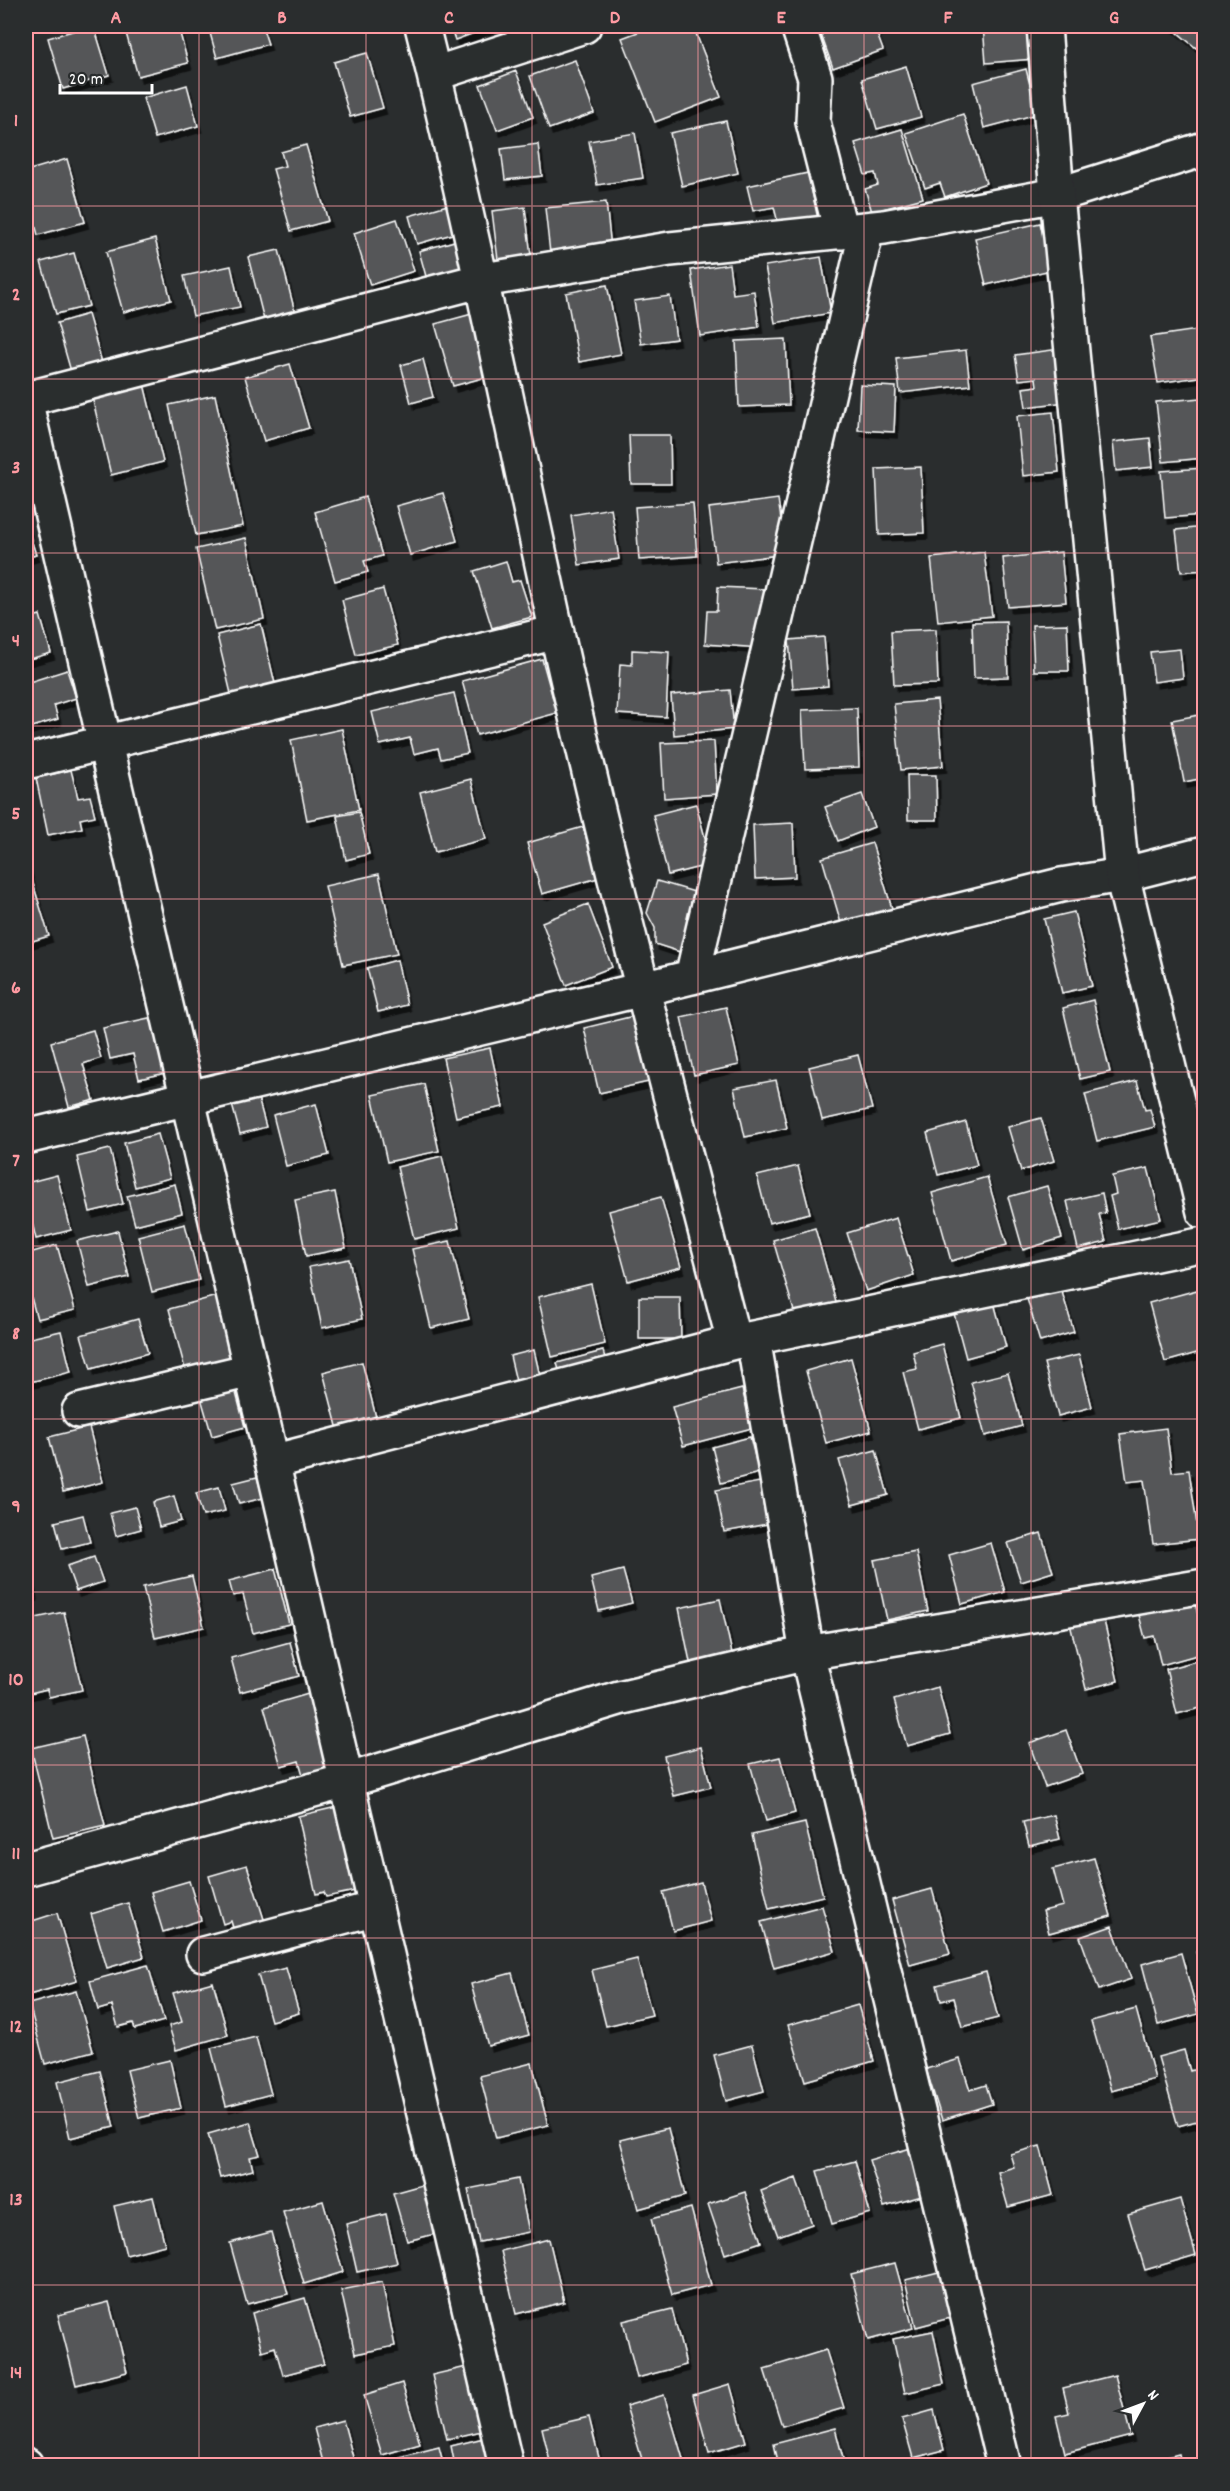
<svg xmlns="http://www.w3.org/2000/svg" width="1230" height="2491" font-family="Dekko,sans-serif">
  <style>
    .building { fill: #555758; stroke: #fff; stroke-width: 1.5; filter: url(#shadow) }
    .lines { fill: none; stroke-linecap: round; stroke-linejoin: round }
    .street-casing { stroke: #fff; stroke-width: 38 }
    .secondary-casing { stroke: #fff; stroke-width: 38 }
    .street { stroke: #2a2d2e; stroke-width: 33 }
    .secondary { stroke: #2a2d2e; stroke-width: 33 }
    .grid { fill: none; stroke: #ff9aa2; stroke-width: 1.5; stroke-opacity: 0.55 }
    .neatline { fill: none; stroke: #ff9aa2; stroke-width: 2 }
    .grid-label { font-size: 20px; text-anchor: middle; font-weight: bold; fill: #ff9aa2 }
  </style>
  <defs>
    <filter id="shadow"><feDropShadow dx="3.5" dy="6" stdDeviation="0" flood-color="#0009"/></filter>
  </defs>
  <rect width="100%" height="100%" fill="#2a2d2e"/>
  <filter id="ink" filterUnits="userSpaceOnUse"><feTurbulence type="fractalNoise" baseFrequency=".0167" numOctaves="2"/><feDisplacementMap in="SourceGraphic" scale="12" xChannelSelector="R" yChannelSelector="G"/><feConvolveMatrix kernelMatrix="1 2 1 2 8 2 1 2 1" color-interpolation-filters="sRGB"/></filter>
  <g filter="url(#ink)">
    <path class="building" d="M90 26H94L109 75 63 89 48 38Z
      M124 26H178L188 63 138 76Z
      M208 26H262L268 44 217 58Z
      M450 26H493L455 40Z
      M654 26H693L721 97 655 122 622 38Z
      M818 26H874L883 50 833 68Z
      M983 26H1031L1034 59 986 63Z
      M1170 26H1204V39L1196 48Z
      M367 53 383 108 350 117 334 62Z
      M575 60 594 113 549 129 530 76Z
      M906 66 921 117 877 129 862 79Z
      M1026 69 1037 114 984 128 973 83Z
      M516 71 533 117 497 130 480 85Z
      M187 85 198 126 155 138 143 98Z
      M963 114 986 183 945 197 940 183 925 188 906 133Z
      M726 121 738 173 682 186 670 133Z
      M902 129 923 198 872 212 865 189 878 185 875 173 865 175 855 143Z
      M635 133 643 178 597 185 589 141Z
      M538 144 542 176 505 180 501 149Z
      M306 145 328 221 291 231 273 169 285 166 281 152Z
      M67 159 85 222 38 235 26 191V171Z
      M808 173 818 219 779 227 774 207 753 211 747 186Z
      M606 202 611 248 550 253 545 208Z
      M451 204 459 232 417 244 409 216Z
      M525 207 531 256 498 260 492 211Z
      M397 219 414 271 370 285 354 233Z
      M1040 223 1051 270 986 285 975 238Z
      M465 238 473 267 427 280 419 251Z
      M155 239 171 300 123 312 106 252Z
      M279 250 297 320 266 328 248 257Z
      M74 253 89 306 56 314 41 262Z
      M821 257 831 313 775 323 765 266Z
      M729 264 733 294 754 291 759 327 700 336 691 270Z
      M231 266 240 307 193 316 184 276Z
      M607 285 621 354 579 362 566 293Z
      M670 296 676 339 641 344 634 301Z
      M88 314 103 366 72 375 57 323Z
      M472 314 490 376 453 386 435 324Z
      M1204 329V376L1158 383 1150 337Z
      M786 339 789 405 739 407 736 341Z
      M1067 348 1074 401 1026 407 1023 388 1037 386 1036 378 1019 380 1015 355Z
      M966 350 970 385 900 393 896 358Z
      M423 359 433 397 411 403 401 365Z
      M290 364 309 428 264 441 245 377Z
      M144 384 163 462 111 475 92 397Z
      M860 385 896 387 894 432 858 430Z
      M215 395 243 526 196 535 169 405Z
      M1201 398 1204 458 1163 462 1156 402Z
      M1053 412 1059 472 1023 476 1017 416Z
      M629 435H670L671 484H631Z
      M1150 438 1153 467 1116 471 1113 442Z
      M921 467 924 533 879 535 876 469Z
      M1204 468V515L1165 518 1161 471Z
      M443 493 457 541 410 555 396 506Z
      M365 497 382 556 364 561 368 572 335 581 315 512Z
      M778 499 786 554 716 563 709 508Z
      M693 503 697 556 639 560 635 507Z
      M611 508 619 559 579 565 571 515Z
      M26 523 36 555 26 558Z
      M1204 527V570L1181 572 1176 530Z
      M246 538 264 619 215 630 196 549Z
      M984 552 992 616 938 622 931 558Z
      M1061 552 1066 602 1008 607 1003 558Z
      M506 561 512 582 520 580 532 617 492 628 474 571Z
      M718 587 765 589 761 648 705 644 707 611H717Z
      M383 589 398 645 356 655 342 600Z
      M40 615 51 653 26 660V619Z
      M1006 621 1008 677 974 678 972 622Z
      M261 624 276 688 232 698 217 635Z
      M1067 624 1069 671H1034L1032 625Z
      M936 629 938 684 894 685 891 631Z
      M824 637 828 686 793 689 789 640Z
      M1180 649 1183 678 1154 682 1150 652Z
      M632 650 669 652 666 717 617 714 620 664 632 665Z
      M542 659 557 713 477 735 462 681Z
      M67 670 76 698 54 705 58 719 26 729V683Z
      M730 690 734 729 674 735 671 695Z
      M454 693 468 753 441 759 438 748 414 754 410 738 380 745 372 712Z
      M937 700 943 766 901 770 894 704Z
      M857 708 859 767 805 769 802 710Z
      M1204 714V778L1184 782 1172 720Z
      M342 729 359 810 307 820 291 740Z
      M714 741 717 794 664 798 661 743Z
      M71 770 78 798 90 796 95 816 80 819 82 828 48 835 36 778Z
      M907 775H936L937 820H908Z
      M471 779 486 839 435 852 420 792Z
      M862 794 874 827 838 841 825 807Z
      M696 804 712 864 668 875 653 815Z
      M359 812 369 854 346 860 337 816Z
      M793 823 795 877 755 879 753 825Z
      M583 827 598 878 542 894 527 843Z
      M872 843 894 915 843 930 822 858Z
      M27 864 49 936 26 943V864Z
      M379 874 397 954 343 965 325 886Z
      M657 881 698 893 680 952 655 944V928L647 913Z
      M588 904 612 967 566 985 542 922Z
      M1074 912 1092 986 1062 993 1044 919Z
      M397 960 407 1005 378 1012 367 968Z
      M1093 1000 1110 1072 1080 1079 1063 1008Z
      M726 1007 739 1065 694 1075 681 1017Z
      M638 1015 653 1081 599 1093 584 1028Z
      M158 1016 170 1072 139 1079 133 1054 110 1059 103 1028Z
      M93 1030 101 1058 83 1064 94 1100 69 1107 51 1042Z
      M490 1048 503 1107 456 1117 443 1058Z
      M858 1055 872 1109 822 1120 809 1067Z
      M776 1080 787 1128 745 1137 734 1088Z
      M1137 1081 1145 1110 1150 1109 1155 1127 1097 1141 1085 1094Z
      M424 1084 439 1151 387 1162 372 1095Z
      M257 1094 266 1127 240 1134 231 1101Z
      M316 1104 329 1155 286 1166 273 1115Z
      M1041 1118 1054 1161 1021 1171 1008 1127Z
      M966 1122 977 1165 938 1175 927 1133Z
      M158 1134 170 1178 135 1187 124 1143Z
      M110 1149 123 1204 90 1212 77 1157Z
      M442 1156 459 1228 414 1239 397 1167Z
      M798 1166 810 1213 769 1223 757 1176Z
      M1148 1168 1161 1219 1118 1229 1110 1196 1116 1194 1112 1176Z
      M57 1175 71 1230 36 1239 26 1197V1183Z
      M987 1177 1007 1245 951 1261 932 1193Z
      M175 1184 182 1213 135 1225 127 1196Z
      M1047 1186 1062 1238 1023 1250 1008 1197Z
      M335 1192 346 1248 306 1256 295 1200Z
      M1102 1193 1106 1213 1099 1214 1106 1242 1078 1249 1067 1201Z
      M661 1197 681 1267 628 1281 609 1211Z
      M896 1218 914 1275 866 1291 847 1233Z
      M185 1224 199 1280 152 1292 138 1236Z
      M815 1228 837 1306 796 1318 773 1240Z
      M118 1231 129 1277 89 1287 77 1241Z
      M450 1241 469 1319 431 1328 412 1249Z
      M57 1245 75 1310 37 1319 26 1279V1254Z
      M349 1259 362 1319 322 1328 309 1267Z
      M1059 1282 1074 1332 1040 1342 1025 1292Z
      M591 1284 605 1344 552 1357 538 1297Z
      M1197 1290 1204 1317V1351L1165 1362 1149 1303Z
      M992 1295 1006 1347 966 1358 952 1306Z
      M217 1296 233 1357 185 1369 169 1309Z
      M639 1297H680L681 1339H639Z
      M138 1319 148 1353 91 1369 81 1335Z
      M61 1331 71 1372 26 1383V1339Z
      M942 1344 961 1418 918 1429 903 1372 917 1369 913 1352Z
      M534 1350 543 1389 519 1394 510 1356Z
      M603 1351 609 1372 563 1384 557 1363Z
      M1079 1355 1092 1407 1058 1416 1044 1363Z
      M851 1358 871 1431 826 1443 806 1371Z
      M362 1362 377 1421 338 1430 323 1372Z
      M1008 1373 1022 1426 985 1436 971 1382Z
      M235 1389 245 1427 212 1436 201 1398Z
      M742 1389 752 1428 683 1446 672 1407Z
      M89 1427 103 1482 63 1492 49 1437Z
      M1166 1428 1172 1472 1189 1470 1199 1539 1153 1544 1144 1480 1127 1482 1120 1434Z
      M750 1437 759 1473 721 1483 712 1447Z
      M876 1450 888 1495 852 1505 839 1460Z
      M257 1477 263 1498 239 1504 233 1483Z
      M765 1481 773 1523 724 1532 716 1490Z
      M219 1487 225 1511 203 1516 196 1493Z
      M174 1496 181 1521 159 1527 153 1502Z
      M135 1507 141 1529 116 1536 110 1513Z
      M83 1515 90 1542 62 1549 55 1522Z
      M1041 1533 1053 1572 1021 1582 1008 1543Z
      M991 1543 1005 1592 962 1604 949 1555Z
      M916 1552 928 1611 887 1620 874 1560Z
      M94 1557 103 1582 76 1591 67 1566Z
      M26 1560 34 1595 26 1597Z
      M275 1569 289 1624 253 1633 243 1594 233 1596 229 1581Z
      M623 1570 632 1603 599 1611 591 1578Z
      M192 1576 204 1627 155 1638 143 1587Z
      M720 1599 733 1658 691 1667 679 1608Z
      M1195 1602 1204 1641V1653L1161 1665 1154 1636 1145 1638 1139 1615Z
      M64 1612 82 1690 49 1697 47 1689 26 1694V1620Z
      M1102 1612 1118 1681 1086 1689 1069 1620Z
      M290 1642 299 1676 240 1692 231 1658Z
      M1204 1659V1707L1177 1714 1166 1669Z
      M938 1687 950 1734 907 1746 894 1700Z
      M315 1692 338 1772 305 1782 299 1761 281 1766 264 1707Z
      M1066 1730 1082 1774 1045 1787 1029 1743Z
      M83 1736 105 1826 53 1838 31 1748Z
      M701 1747 711 1787 674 1796 664 1756Z
      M780 1757 795 1813 766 1821 750 1764Z
      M341 1806 360 1890 326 1897 324 1892 316 1894 298 1816Z
      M1054 1815 1060 1839 1029 1846 1023 1822Z
      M805 1823 823 1896 769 1909 752 1835Z
      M1094 1858 1111 1916 1049 1933 1043 1911 1063 1906 1053 1869Z
      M247 1865 268 1932 237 1941 231 1921 223 1924 209 1876Z
      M189 1881 201 1920 163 1932 151 1892Z
      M701 1882 711 1921 673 1931 663 1892Z
      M932 1889 950 1954 910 1965 892 1900Z
      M128 1903 144 1957 107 1968 91 1914Z
      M822 1906 835 1951 774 1968 761 1922Z
      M57 1913 77 1981 29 1995 26 1984V1923Z
      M1112 1926 1131 1979 1099 1990 1080 1937Z
      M1204 1949V1981L1196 1952Z
      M1181 1953 1198 2014 1158 2025 1142 1964Z
      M637 1959 652 2015 606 2026 592 1970Z
      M148 1965 164 2021 135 2029 133 2023 118 2027 112 2006 98 2010 90 1981Z
      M286 1968 299 2013 271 2021 258 1975Z
      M986 1972 998 2018 962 2027 954 1998 941 2001 937 1985Z
      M512 1973 529 2035 488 2046 471 1984Z
      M213 1982 228 2035 176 2050 169 2026 182 2022 173 1993Z
      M76 1991 93 2051 45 2064 29 2004Z
      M858 2005 874 2061 805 2081 788 2025Z
      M1136 2009 1155 2079 1111 2091 1091 2021Z
      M256 2037 271 2094 226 2106 211 2048Z
      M752 2045 764 2091 726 2101 714 2055Z
      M1184 2050 1190 2071 1204 2067V2119L1178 2126 1158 2057Z
      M960 2059 970 2090 986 2085 992 2104 942 2120 926 2069Z
      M170 2060 181 2108 139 2118 127 2070Z
      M532 2063 548 2125 496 2138 480 2076Z
      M100 2071 114 2127 70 2138 57 2082Z
      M250 2122 260 2155 250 2157 253 2170 220 2178 208 2134Z
      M668 2128 685 2196 638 2209 620 2140Z
      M1040 2146 1053 2195 1008 2207 998 2172 1014 2167 1010 2154Z
      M911 2148 925 2195 884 2207 869 2160Z
      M855 2161 870 2213 832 2224 817 2171Z
      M796 2178 812 2224 778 2236 761 2191Z
      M518 2179 529 2232 479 2242 468 2189Z
      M429 2183 443 2232 407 2241 393 2193Z
      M745 2192 761 2242 725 2254 708 2204Z
      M153 2197 165 2245 126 2255 114 2206Z
      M1180 2199 1196 2255 1145 2270 1128 2214Z
      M323 2201 343 2272 304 2284 283 2212Z
      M691 2208 711 2285 672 2295 651 2219Z
      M386 2214 397 2263 357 2272 346 2224Z
      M271 2232 288 2294 247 2304 230 2243Z
      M549 2239 564 2302 516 2314 501 2251Z
      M895 2263 913 2328 868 2340 851 2274Z
      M939 2272 950 2318 916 2327 905 2280Z
      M382 2282 395 2346 355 2354 341 2290Z
      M305 2298 324 2364 283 2375 275 2347 262 2351 252 2313Z
      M109 2302 127 2372 76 2385 58 2315Z
      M672 2309 686 2365 637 2378 623 2321Z
      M933 2331 944 2384 905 2393 893 2339Z
      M826 2350 844 2408 782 2426 764 2369Z
      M471 2366 486 2430 447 2439 432 2375Z
      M1115 2375 1131 2436 1065 2453 1056 2416 1069 2413 1063 2388Z
      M402 2383 420 2444 382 2455 364 2395Z
      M730 2384 746 2442 709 2453 693 2395Z
      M664 2395 683 2459 661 2466H644L626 2406Z
      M934 2410 944 2450 913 2458 902 2419Z
      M589 2417 601 2466H551L542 2428Z
      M343 2420 354 2461 335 2466H324L314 2428Z
      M835 2428 845 2466H779L774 2444Z
      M488 2437 495 2466H455L451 2446Z
      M439 2447 444 2466H402L400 2457Z
      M1179 2454 1182 2466H1142V2463Z"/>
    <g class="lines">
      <defs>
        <path id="street" d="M422 26C472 226 512 428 556 629 609 868 673 1105 734 1342
          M798 26 815 78 813 122 841 232
          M434 74 584 26
          M26 399 483 280 670 249 884 227 1057 195 1204 149
          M26 404 506 2466
          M26 762 557 632
          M692 977 867 229
          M26 1137 643 989 1061 885 1122 875 1204 854
          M753 1338 807 1653 1004 2466
          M79 1411 251 1370
          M272 1462 734 1342 1204 1244
          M26 1869 346 1781 619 1698 807 1653 1204 1586
          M203 1954 376 1908
          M26 2465V2466"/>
        <path id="secondary" d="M1044 26 1057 195 1122 875 1204 1212"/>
      </defs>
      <use href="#street" class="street-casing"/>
      <use href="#secondary" class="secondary-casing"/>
      <use href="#street" class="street"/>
      <use href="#secondary" class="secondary"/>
    </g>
  </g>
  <path class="grid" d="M199 26V2466M366 26V2466M532 26V2466M698 26V2466M864 26V2466M1031 26V2466M26 206H1204M26 379H1204M26 553H1204M26 726H1204M26 899H1204M26 1072H1204M26 1246H1204M26 1419H1204M26 1592H1204M26 1765H1204M26 1938H1204M26 2112H1204M26 2285H1204"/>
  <rect width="1230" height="2491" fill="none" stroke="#2a2d2e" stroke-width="66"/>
  <g transform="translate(1143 2404) rotate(49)" stroke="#2a2d2e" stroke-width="4.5" paint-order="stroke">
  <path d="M0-4.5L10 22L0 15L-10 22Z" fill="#ffffff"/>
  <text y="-9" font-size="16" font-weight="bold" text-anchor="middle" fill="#ffffff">N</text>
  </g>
  <path d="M60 84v9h92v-9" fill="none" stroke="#ffffff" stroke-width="3"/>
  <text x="69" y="84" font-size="18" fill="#ffffff" stroke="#2a2d2e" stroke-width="4.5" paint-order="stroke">20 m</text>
  <rect x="33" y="33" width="1164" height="2425" class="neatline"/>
  <g class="grid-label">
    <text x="116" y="23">A</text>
    <text x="282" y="23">B</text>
    <text x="449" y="23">C</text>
    <text x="615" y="23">D</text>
    <text x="781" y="23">E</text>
    <text x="948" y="23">F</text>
    <text x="1114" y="23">G</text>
    <text x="16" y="126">1</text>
    <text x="16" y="300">2</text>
    <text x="16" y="473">3</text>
    <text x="16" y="646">4</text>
    <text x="16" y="819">5</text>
    <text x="16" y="993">6</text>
    <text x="16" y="1166">7</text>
    <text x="16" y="1339">8</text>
    <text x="16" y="1512">9</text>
    <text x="16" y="1685">10</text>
    <text x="16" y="1859">11</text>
    <text x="16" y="2032">12</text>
    <text x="16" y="2205">13</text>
    <text x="16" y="2378">14</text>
  </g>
</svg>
